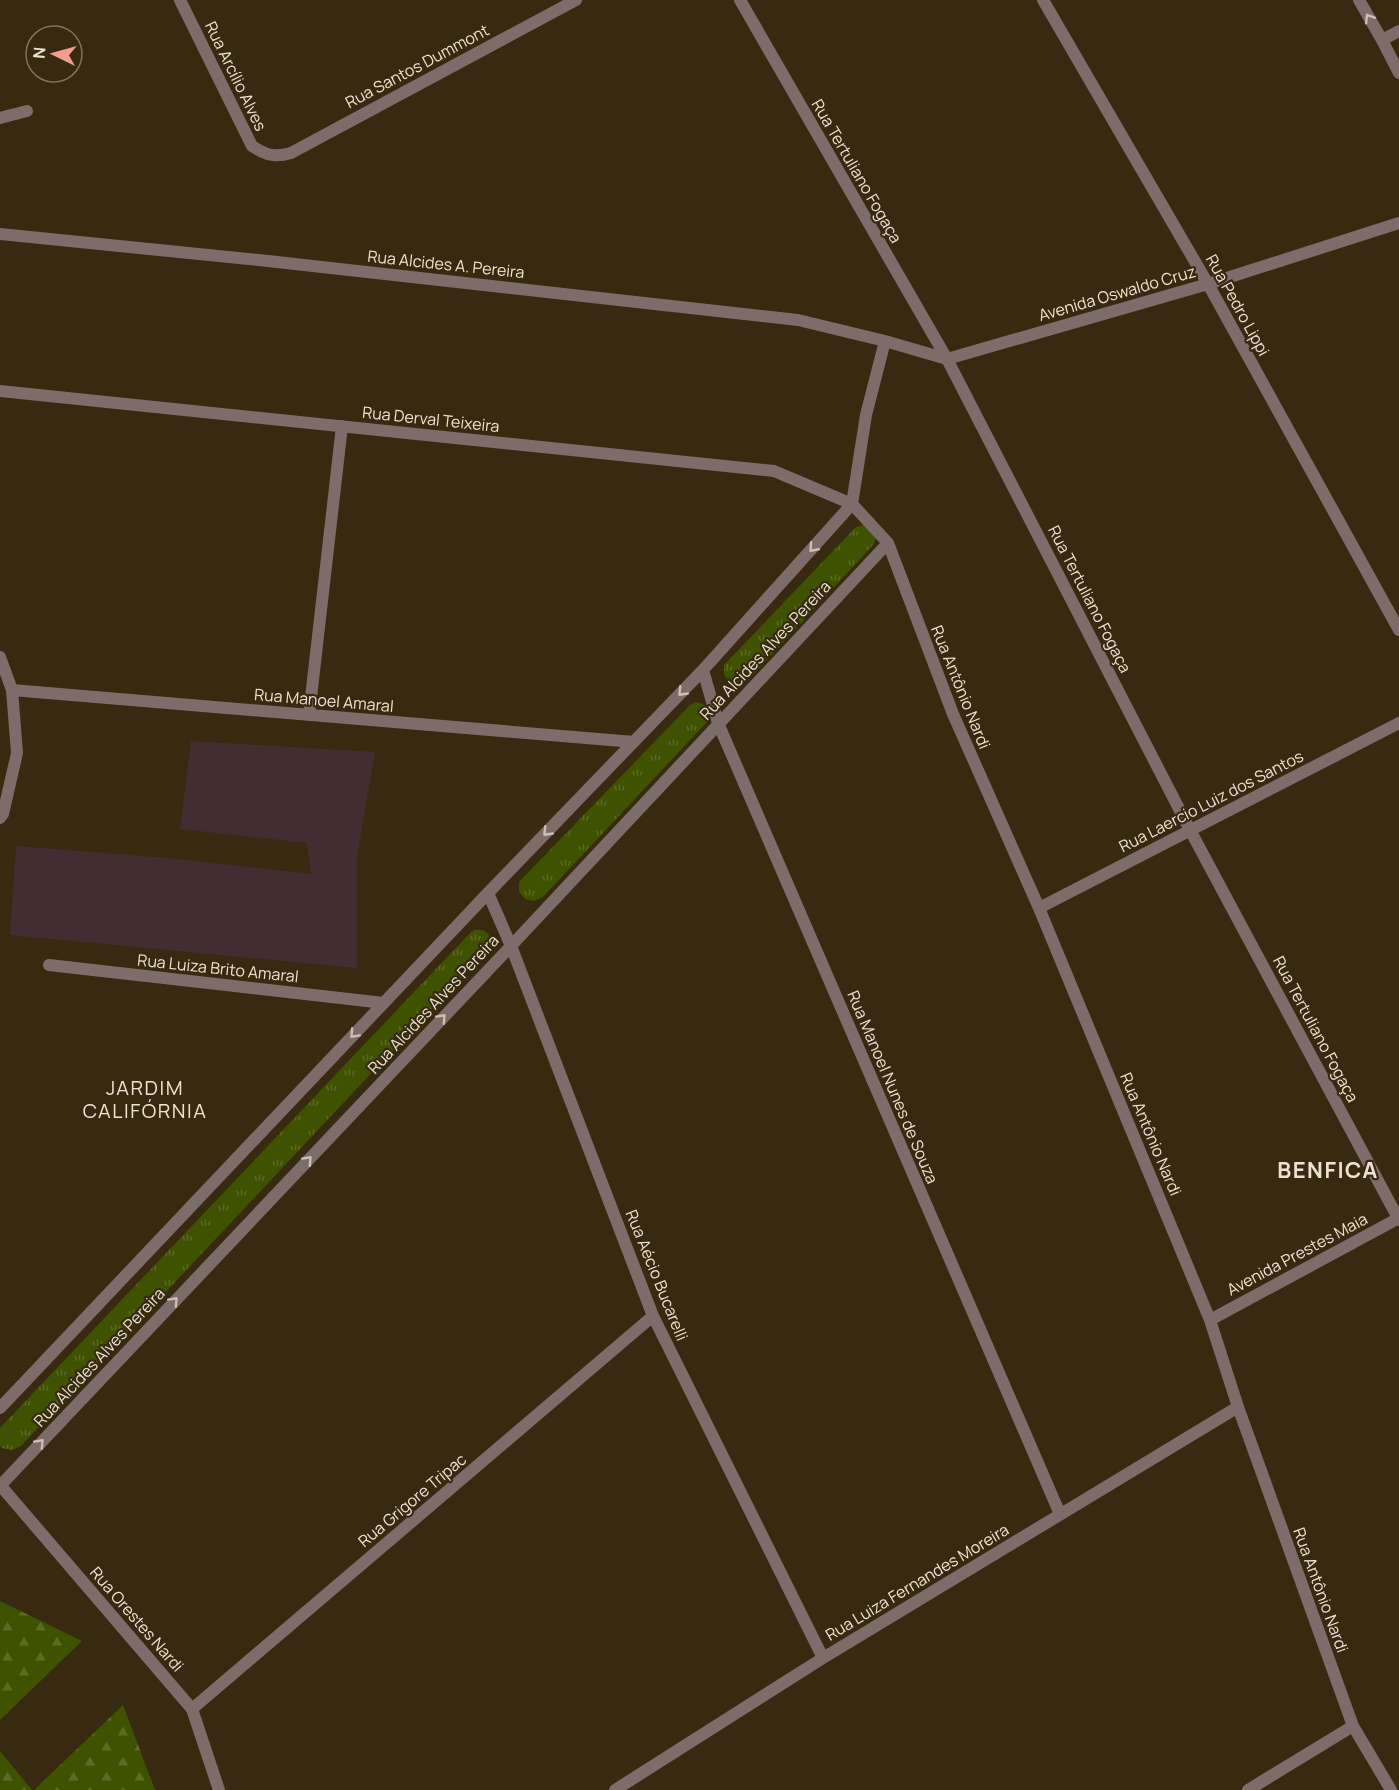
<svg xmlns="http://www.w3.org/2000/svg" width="1399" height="1790" font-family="Manrope,sans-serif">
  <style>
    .education { fill: #412d32 }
    .grass { fill: url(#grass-tufts) }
    .forest { fill: url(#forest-firs) }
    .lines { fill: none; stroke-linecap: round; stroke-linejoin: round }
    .street { stroke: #7c6d6a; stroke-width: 12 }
    .oneway { stroke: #cac0b4 }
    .labels { text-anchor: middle; stroke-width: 4.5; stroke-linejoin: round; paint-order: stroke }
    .street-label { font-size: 16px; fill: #ece3d4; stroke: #372a10 }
    .quarter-label { font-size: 20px; letter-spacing: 1.5px; fill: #ece3d4; stroke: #372a10 }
    .district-label { font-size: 22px; font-weight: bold; letter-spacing: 1.5px; fill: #ece3d4; stroke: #372a10 }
  </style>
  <defs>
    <pattern id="grass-tufts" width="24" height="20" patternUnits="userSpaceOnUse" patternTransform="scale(1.5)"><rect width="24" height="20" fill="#3f5200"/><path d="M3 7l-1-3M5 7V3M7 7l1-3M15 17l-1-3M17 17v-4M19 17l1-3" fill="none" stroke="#5b6b24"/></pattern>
    <pattern id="forest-firs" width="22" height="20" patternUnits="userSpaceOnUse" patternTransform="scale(1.5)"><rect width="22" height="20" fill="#3f5200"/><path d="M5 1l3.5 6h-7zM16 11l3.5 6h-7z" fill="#5b6b24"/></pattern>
  </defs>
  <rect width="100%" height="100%" fill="#372a10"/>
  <path class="education" d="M191 741 375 752 357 856V968L10 935 16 846 168 858 311 874 307 843 180 829Z"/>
  <path class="grass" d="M863 525 876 537 874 544 748 680C738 687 729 685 724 674V665L856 527Z
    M696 702C709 704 710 712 707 722L543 897 534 901 525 899 519 891V882L690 705Z
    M475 930C487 928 494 937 488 949L21 1446 12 1450 2 1448 0 1446V1428L471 932Z"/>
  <path class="forest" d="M0 1601 82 1641 0 1720Z
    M123 1705 155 1790H34Z
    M0 1751 32 1790H0Z"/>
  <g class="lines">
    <path class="street" d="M180 0 252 146C266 155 274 158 291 153L576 0
      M740 0 947 359 1190 830 1399 1220
      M1043 0 1208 284 1399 630
      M1359 0 1382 40 1399 73
      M1382 40 1399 31
      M0 118 27 111
      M0 234 268 261 798 320 885 341
      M0 391 774 471 852 504 888 543 953 714 1039 908 1210 1320 1238 1407 1353 1726 1391 1790
      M852 504 866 415 885 341 947 359 1208 284 1399 223
      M0 657 12 690 17 753 3 814 0 818
      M703 670 718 723 1060 1514
      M12 690 634 742
      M309 715 342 426
      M488 893 511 946 653 1316 823 1658
      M1039 908 1399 723
      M49 965 384 1003
      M1210 1320 1399 1218
      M0 1408 488 893 703 670 852 504
      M0 1485 192 1709 219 1790
      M0 1486 511 946 888 543
      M192 1709 653 1316
      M615 1790 823 1658 1238 1407
      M1248 1790 1353 1726"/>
  </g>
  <defs><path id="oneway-chevron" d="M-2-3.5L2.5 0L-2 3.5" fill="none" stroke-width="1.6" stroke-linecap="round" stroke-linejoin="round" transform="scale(1.5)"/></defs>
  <g class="oneway">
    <use href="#oneway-chevron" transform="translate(1369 18) rotate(-121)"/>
    <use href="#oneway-chevron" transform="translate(813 548) rotate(132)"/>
    <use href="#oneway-chevron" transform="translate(682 692) rotate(134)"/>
    <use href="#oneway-chevron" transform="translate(547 832) rotate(134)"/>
    <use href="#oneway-chevron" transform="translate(442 1018) rotate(-47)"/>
    <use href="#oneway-chevron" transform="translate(354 1034) rotate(133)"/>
    <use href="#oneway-chevron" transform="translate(308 1160) rotate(-47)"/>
    <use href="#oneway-chevron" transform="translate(174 1301) rotate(-47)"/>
    <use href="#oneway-chevron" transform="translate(40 1443) rotate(-47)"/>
  </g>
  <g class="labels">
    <g class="street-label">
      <text transform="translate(417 66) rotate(-28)" y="6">Rua Santos Dummont</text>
      <text transform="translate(236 76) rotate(64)" y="6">Rua Arcílio Alves</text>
      <text transform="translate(857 171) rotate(60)" y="6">Rua Tertuliano Fogaça</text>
      <text transform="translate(446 264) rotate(6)" y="6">Rua Alcides A. Pereira</text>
      <text transform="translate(1117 293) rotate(-16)" y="6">Avenida Oswaldo Cruz</text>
      <text transform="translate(1238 305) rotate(61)" y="6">Rua Pedro Lippi</text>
      <text transform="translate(431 419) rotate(6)" y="6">Rua Derval Teixeira</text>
      <text transform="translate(1090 599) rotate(63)" y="6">Rua Tertuliano Fogaça</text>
      <text transform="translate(765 650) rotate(-47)" y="6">Rua Alcides Alves Pereira</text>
      <text transform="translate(961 687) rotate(68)" y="6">Rua Antônio Nardi</text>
      <text transform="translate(324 700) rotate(5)" y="6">Rua Manoel Amaral</text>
      <text transform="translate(1211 801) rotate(-27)" y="6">Rua Laercio Luiz dos Santos</text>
      <text transform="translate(218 968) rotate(6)" y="6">Rua Luiza Brito Amaral</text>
      <text transform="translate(433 1004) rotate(-47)" y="6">Rua Alcides Alves Pereira</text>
      <text transform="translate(1316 1029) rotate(62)" y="6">Rua Tertuliano Fogaça</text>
      <text transform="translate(893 1087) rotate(67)" y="6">Rua Manoel Nunes de Souza</text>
      <text transform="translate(1151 1134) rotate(67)" y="6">Rua Antônio Nardi</text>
      <text transform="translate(1297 1254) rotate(-28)" y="6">Avenida Prestes Maia</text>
      <text transform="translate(657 1275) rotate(68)" y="6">Rua Aécio Bucarelli</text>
      <text transform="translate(99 1357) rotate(-47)" y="6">Rua Alcides Alves Pereira</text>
      <text transform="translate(412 1500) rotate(-40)" y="6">Rua Grigore Tripac</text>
      <text transform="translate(917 1582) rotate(-31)" y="6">Rua Luiza Fernandes Moreira</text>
      <text transform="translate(1321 1590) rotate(70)" y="6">Rua Antônio Nardi</text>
      <text transform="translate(137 1619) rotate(49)" y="6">Rua Orestes Nardi</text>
    </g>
    <g class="quarter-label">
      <text x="145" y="1095">JARDIM<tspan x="145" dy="23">CALIFÓRNIA</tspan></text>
    </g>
    <g class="district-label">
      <text x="1328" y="1178">BENFICA</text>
    </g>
  </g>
  <g transform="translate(54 54) rotate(275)"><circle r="28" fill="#372a10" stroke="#7f745e" stroke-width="1.5"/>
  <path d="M0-4.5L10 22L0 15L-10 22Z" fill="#f59c91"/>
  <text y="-9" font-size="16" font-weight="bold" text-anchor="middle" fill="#ece3d4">N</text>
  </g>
</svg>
